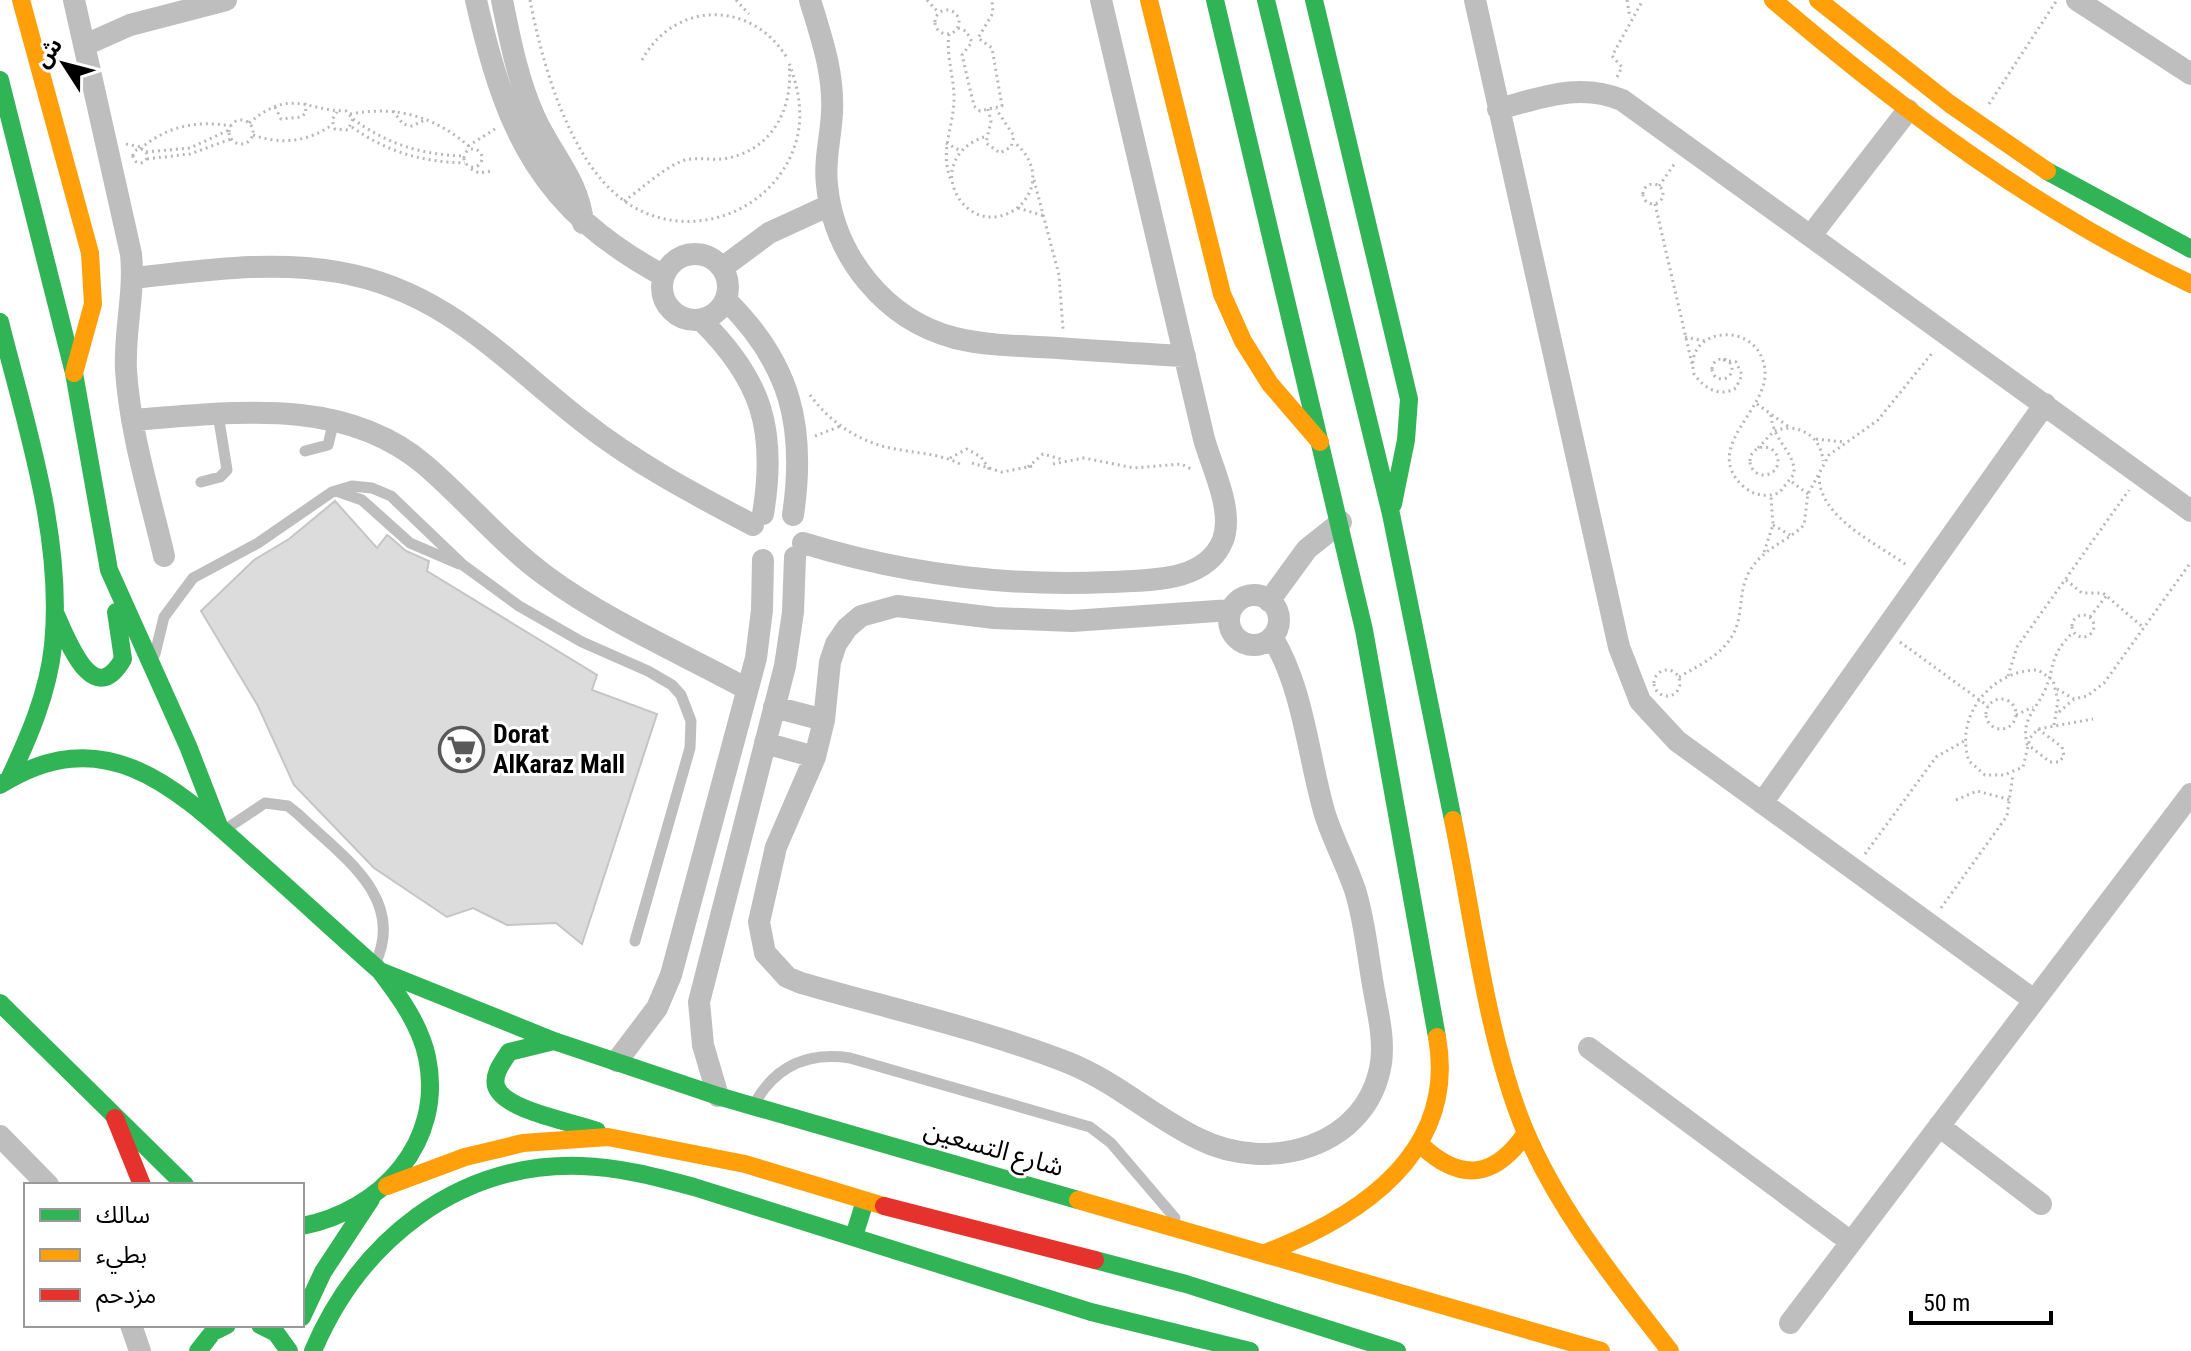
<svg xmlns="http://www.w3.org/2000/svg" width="2191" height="1351" font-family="'Roboto Condensed','Noto Sans Arabic',sans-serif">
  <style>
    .building { fill: #dcdcdc; stroke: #c5c5c5; stroke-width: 2 }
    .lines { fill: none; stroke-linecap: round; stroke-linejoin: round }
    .path { stroke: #b8b8b8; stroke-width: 3; stroke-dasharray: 2 4; stroke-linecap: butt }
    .lane { stroke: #bebebe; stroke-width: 11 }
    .street { stroke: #bebebe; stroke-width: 22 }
    .fast { stroke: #30b455; stroke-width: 18 }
    .slow { stroke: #ff9f0a; stroke-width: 18 }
    .jam { stroke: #e5322d; stroke-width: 18 }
    .labels { text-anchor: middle; stroke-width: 6; stroke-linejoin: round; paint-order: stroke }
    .poi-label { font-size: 26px; font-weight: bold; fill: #000; stroke: #fff; text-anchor: start }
    .street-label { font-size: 26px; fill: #000; stroke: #fff }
  </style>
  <rect width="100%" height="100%" fill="#fff"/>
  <path class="building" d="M335 501 377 548 387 535 390 537 406 551 429 561 427 571 597 675 592 690 657 714 582 944 556 923 507 925 473 908 447 917 374 868 294 785 258 706 201 611 254 560 289 539Z"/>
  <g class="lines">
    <path class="path" d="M530 0C542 63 569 160 623 200 682 244 769 217 794 148 805 118 799 89 788 60
      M736 0 749 14
      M927 0 938 12
      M1627 0 1630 18
      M935 22a12 12 0 1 1 24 0a12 12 0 1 1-24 0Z
      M958 28 966 31 972 42 962 55 974 106 980 111 1002 106 992 48 978 38 993 13 992 0
      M949 34C946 57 954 76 954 98 954 127 939 151 951 180
      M642 60C675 0 752 0 787 58
      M1617 77 1622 67 1612 56 1643 0
      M1989 104 2057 0
      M275 107 281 119 301 117 306 113 305 102
      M988 109 991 121 986 143 1000 153 1011 147 1014 136 996 109
      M393 111 403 124 412 126 427 119
      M350 114C397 105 437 117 472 149
      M353 119C387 144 422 155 464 156
      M229 132a12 12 0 1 1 24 0a12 12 0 1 1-24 0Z
      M249 123C292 87 305 111 346 111L353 119 348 130 335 129 332 120 337 112
      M352 127C387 152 422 162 465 163
      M253 135C282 145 307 142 332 125
      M984 137C969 142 955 153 952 171 951 181 954 192 960 200 995 247 1067 187 1014 142
      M946 143 961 151
      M126 144 142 147
      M468 146 495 129
      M464 158a9 9 0 1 1 18 0a9 9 0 1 1-18 0Z
      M133 156a7 7 0 1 1 14 0a7 7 0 1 1-14 0Z
      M140 149C167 126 197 120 231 126
      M146 152 190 148 229 130
      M147 159 190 154 231 139
      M471 169 479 173 492 171
      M1034 180 1059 275 1063 329
      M1643 194a10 10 0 1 1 20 0a10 10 0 1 1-20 0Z
      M1659 186 1675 163
      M624 201C643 188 664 167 685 160 697 157 710 160 722 159 770 153 794 110 789 65
      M1655 204 1692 364
      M1018 208 1044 216
      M1685 337 1705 341
      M1712 369a10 10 0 1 1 20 0a10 10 0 1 1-20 0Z
      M1723 360 1736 362 1742 375 1736 388C1720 398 1704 388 1694 374 1682 327 1759 318 1765 370 1769 410 1700 448 1744 487 1755 496 1766 497 1779 493L1794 474C1796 452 1772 441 1771 414
      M810 395C832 425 864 445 901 450 923 454 941 454 962 465
      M1757 404 1789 427
      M815 436 841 426
      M1816 439 1844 442
      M1750 461a14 14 0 1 1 28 0a14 14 0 1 1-28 0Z
      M1758 448 1774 431C1797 422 1821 435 1823 461
      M950 458 967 449 981 457 990 470
      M972 463 1002 472 1033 466
      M1053 464 1084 458 1134 468 1181 464 1191 469
      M1028 467 1043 454 1064 460
      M1819 476C1819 518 1878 544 1908 566
      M1792 482 1808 494
      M1773 525 1790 535
      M1764 552 1773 525 1771 497
      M2066 580 2082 593H2103L2144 628
      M2072 626a11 11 0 1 1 22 0a11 11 0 1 1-22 0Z
      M2090 617 2107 595
      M1900 642 1988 706
      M1654 683a13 13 0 1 1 26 0a13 13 0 1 1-26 0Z
      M2008 676 2017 647 2129 490
      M1679 677C1705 662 1733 650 1739 617 1742 600 1741 584 1751 569 1764 548 1788 541 1804 525L1808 494 1829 455 1878 420 1933 352
      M2057 689 2074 699 2087 696 2104 683 2191 562
      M1986 714a15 15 0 1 1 30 0a15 15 0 1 1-30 0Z
      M2059 712 2074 699
      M2016 715 2033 707
      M2054 725 2058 701 2053 680 2038 670C1991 670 1954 716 1969 761L1985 775H2004L2023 767 2030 738 2038 729 2093 719
      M2038 729 2062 747 2064 756 2059 762H2050L2027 744C2021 719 2036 710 2045 690 2056 663 2049 657 2073 632
      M1956 800 1977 791 2011 800
      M1865 854 1936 757 1966 740
      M1941 908 2007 816 2013 774"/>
    <path class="lane" d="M305 451 328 445 334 420
      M201 482 220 477 227 470 218 414
      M339 492 362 500 410 543 459 564
      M155 654 164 617 193 578 258 543 332 492 352 486 372 488 391 496 463 565 519 606 582 642 648 671 672 685 681 695 691 721 690 748 635 941
      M226 829 265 803 288 806 298 814C339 854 406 896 376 962
      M756 1101C777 1065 809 1052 850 1058L1090 1127 1111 1143 1175 1218"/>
    <path class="street" d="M74 0 131 254C135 294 124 331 126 370 130 433 150 496 164 556
      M476 0C506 132 540 209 664 276
      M502 0C510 40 518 81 535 118 552 155 579 181 583 223
      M810 0C821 37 834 72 832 112 831 137 824 160 827 185 834 256 885 320 955 338 988 346 1024 346 1058 348 1100 351 1143 354 1185 356
      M1475 0 1619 647 1640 701 1677 741 2034 1000
      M2077 0 2191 74
      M85 45 130 25 226 0
      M1498 109C1541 98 1579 82 1622 100L2191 511
      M1812 234 1908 110
      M662 287a33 33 0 1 1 66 0a33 33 0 1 1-66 0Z
      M722 268 769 233 830 205
      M133 278C202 271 270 260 338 272 444 290 503 359 582 421 635 463 694 494 753 525
      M726 300C791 364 806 427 793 515
      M701 320C762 380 777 430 763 514
      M133 420C231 413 343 395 425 465 467 501 501 543 546 576 607 621 681 653 747 689
      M803 543C904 574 1004 587 1110 582 1148 580 1206 583 1223 540 1234 510 1212 468 1204 439L1101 0
      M1229 620a25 25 0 1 1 50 0a25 25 0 1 1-50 0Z
      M1269 601 1307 549 1341 522
      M1231 610 1072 621 994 618 897 606 861 616 847 628 836 644 830 662 824 720 815 757 776 847 759 922 765 953 787 977 801 983C888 1008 985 1030 1069 1063 1118 1083 1153 1117 1199 1139 1269 1174 1368 1147 1381 1063 1385 1036 1376 1006 1372 979 1367 949 1364 918 1355 890 1346 863 1332 838 1324 811 1308 755 1303 687 1272 637
      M774 707 824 720
      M765 743 815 757
      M1762 803 2045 404
      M1589 1048 1851 1242
      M617 1061 657 1008 671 975 756 658 762 610 763 560
      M718 1096 703 1045 699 1002 785 666 793 612 795 557
      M1939 1126 2041 1204
      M0 1136 48 1185
      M1790 1323 2191 794
      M131 1325 140 1351"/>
    <path class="fast" d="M1215 0 1364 630 1437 1037
      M1266 0 1391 514 1453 820
      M1314 0 1409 399 1406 440 1393 504
      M0 80 74 373 109 570 188 746 219 826
      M2047 171 2191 249
      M0 322C26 426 64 538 53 646 48 693 29 737 9 779
      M56 615C67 638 93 712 123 659L116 612
      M0 785C105 719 175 787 252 856 295 894 337 933 380 971 400 997 420 1025 427 1057 445 1142 381 1211 302 1226
      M380 971 554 1041 718 1096 1078 1200
      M0 1003 185 1185
      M554 1041 509 1052C503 1062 493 1073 496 1086 504 1111 574 1122 597 1131
      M854 1236 865 1201
      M1095 1260 1186 1284 1397 1351
      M302 1317 323 1272 371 1199
      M260 1325 276 1333 289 1351
      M198 1351 213 1332 227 1325
      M313 1351C359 1242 457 1162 581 1166 619 1167 657 1177 694 1187L1091 1312 1250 1351"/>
    <path class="slow" d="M21 0 90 253 93 304 74 373
      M1149 0 1222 294 1243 341 1270 384 1320 442
      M1773 0C1903 111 2036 211 2191 284
      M1818 0 1950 104 2047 171
      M1453 820C1473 917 1487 1038 1524 1128 1558 1210 1616 1281 1670 1351
      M1421 1145C1461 1183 1495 1178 1526 1133
      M387 1186 465 1157 523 1143 608 1137 745 1164 884 1206
      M1078 1200 1601 1351
      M1265 1253C1359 1217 1458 1153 1437 1037"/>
    <path class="jam" d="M115 1118 142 1185
      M884 1206 1095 1260"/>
  </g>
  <defs>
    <symbol id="supermarket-ring" viewBox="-11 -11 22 22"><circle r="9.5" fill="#fff" stroke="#595959" stroke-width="1.5"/><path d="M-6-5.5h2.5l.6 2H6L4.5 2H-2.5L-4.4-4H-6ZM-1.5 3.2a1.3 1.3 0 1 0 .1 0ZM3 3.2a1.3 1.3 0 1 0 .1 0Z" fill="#595959"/></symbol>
  </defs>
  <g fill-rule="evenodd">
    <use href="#supermarket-ring" x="436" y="724" width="51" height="51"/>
  </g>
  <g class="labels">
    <g class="poi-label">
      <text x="493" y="743">Dorat<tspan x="493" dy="30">AlKaraz Mall</tspan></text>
    </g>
    <g class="street-label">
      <text transform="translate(994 1148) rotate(16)" y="9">شارع التسعين</text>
    </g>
  </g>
  <rect x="24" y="1183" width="280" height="144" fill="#ffffff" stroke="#999999" stroke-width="2"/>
  <rect x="40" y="1209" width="40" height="12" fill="#30b455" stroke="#999999" stroke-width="2"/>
  <text x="96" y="1223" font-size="24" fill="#000000">سالك</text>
  <rect x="40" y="1249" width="40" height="12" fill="#ff9f0a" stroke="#999999" stroke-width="2"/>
  <text x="96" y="1263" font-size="24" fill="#000000">بطيء</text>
  <rect x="40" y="1289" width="40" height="12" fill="#e5322d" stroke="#999999" stroke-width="2"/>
  <text x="96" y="1303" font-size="24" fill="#000000">مزدحم</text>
  <g transform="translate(64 64) rotate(306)" stroke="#ffffff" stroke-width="6" paint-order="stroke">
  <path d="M0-6L14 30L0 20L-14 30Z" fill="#000000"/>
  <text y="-12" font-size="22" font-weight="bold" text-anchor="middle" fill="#000000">ش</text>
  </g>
  <path d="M1911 1311v12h140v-12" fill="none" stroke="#000000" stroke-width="4"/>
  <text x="1923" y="1311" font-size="24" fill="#000000" stroke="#ffffff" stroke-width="6" paint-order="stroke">50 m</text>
</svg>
